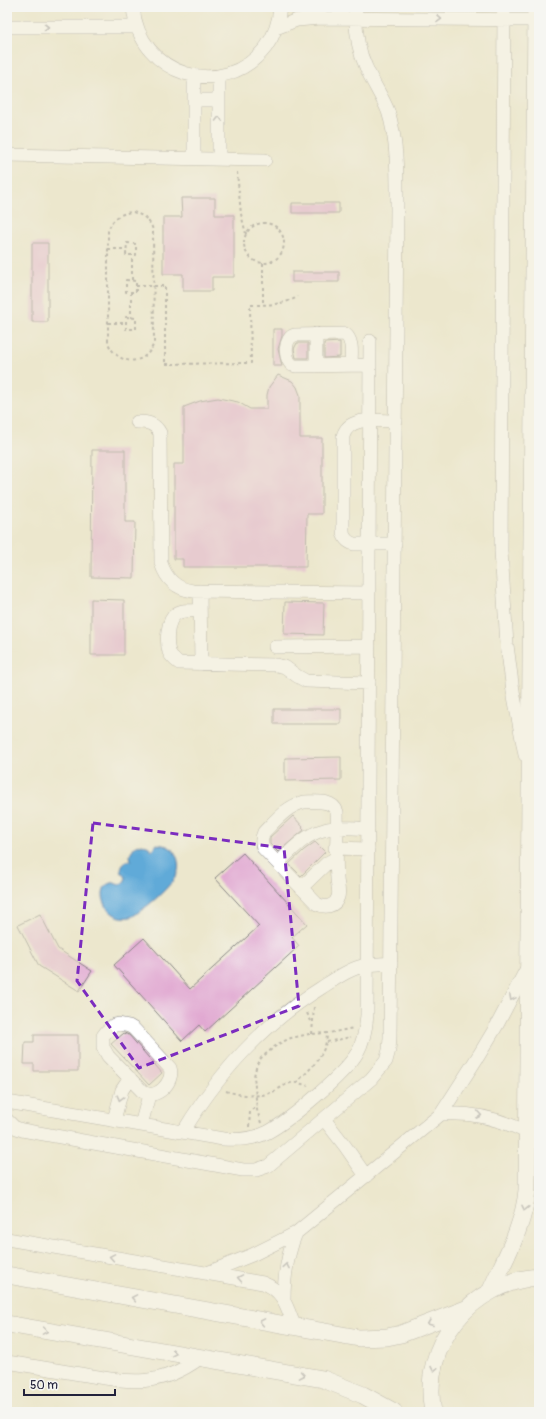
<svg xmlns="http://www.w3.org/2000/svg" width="546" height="1419" font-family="Pangolin,sans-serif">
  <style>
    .water { fill: #60aad8; stroke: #41668a }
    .building { fill: #e1a8d1 }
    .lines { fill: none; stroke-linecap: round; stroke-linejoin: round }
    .minor-casing { stroke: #878484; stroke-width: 14 }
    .major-casing { stroke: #878484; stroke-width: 18 }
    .path { stroke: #878484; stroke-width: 2; stroke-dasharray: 3 3; stroke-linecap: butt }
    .minor { stroke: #fff; stroke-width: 13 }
    .major { stroke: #fff; stroke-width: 17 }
    .oneway { stroke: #9c9ca7 }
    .marked { fill: none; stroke: #7b2cbf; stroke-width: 3; stroke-dasharray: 8 5; stroke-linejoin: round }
  </style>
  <rect width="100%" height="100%" fill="#f6f6f2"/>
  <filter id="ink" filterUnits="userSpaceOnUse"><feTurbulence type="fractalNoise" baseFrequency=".025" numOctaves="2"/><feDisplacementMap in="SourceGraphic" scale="8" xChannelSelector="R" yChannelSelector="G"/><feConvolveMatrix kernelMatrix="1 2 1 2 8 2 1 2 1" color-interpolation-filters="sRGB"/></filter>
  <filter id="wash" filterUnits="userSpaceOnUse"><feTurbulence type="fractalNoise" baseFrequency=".012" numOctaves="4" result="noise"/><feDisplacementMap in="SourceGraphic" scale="16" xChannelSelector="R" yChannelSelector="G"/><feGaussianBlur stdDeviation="0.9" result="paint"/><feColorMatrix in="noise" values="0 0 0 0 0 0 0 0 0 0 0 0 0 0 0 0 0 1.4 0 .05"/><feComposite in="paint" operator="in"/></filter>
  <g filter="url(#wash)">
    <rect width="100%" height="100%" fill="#ece7cd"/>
    <path class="water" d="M142 844 149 847 152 851 157 844C160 845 166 845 169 847 177 851 181 866 177 874 172 885 150 905 140 911 137 913 133 917 130 917 104 922 95 886 111 883 114 882 116 884 119 885L124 882 126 878 124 874 121 872C121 864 124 861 131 861L130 855 134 847Z"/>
    <g id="blocks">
      <path class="building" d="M181 198H215V215H234V277H212V291H183V274H163V217H182Z
        M292 203H339V213H292Z
        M32 243H48V322H32Z
        M292 272H339V282H292Z
        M273 329H282V336L278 349 282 366H273Z
        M340 342V357L324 358V343Z
        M297 343H308V358H296L294 349Z
        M278 375 292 381 297 387 300 395V438H322V514H307L306 567H183V559H174V464H184V407L200 401 218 398 238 402 250 409H267V395L269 387Z
        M92 450H125V522H135L134 578 91 577Z
        M91 599 124 600V655H91Z
        M285 602 324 603 323 635 284 634Z
        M274 709H341V724H274Z
        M341 757V780L285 781V758Z
        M293 816 303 827 302 828 304 830 278 852 270 844V837Z
        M315 842 325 852 301 876 289 864 304 850Z
        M243 853 307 924 292 937 299 946 205 1032 199 1025 182 1041 114 965 144 938 190 989 259 926 215 878Z
        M40 914 58 949 92 971 79 991 39 966 18 925Z
        M124 1033 129 1035 162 1073 149 1085 111 1044Z
        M34 1035H78V1071H34V1064H24L25 1042H34Z"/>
    </g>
  </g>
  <g filter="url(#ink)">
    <use href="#blocks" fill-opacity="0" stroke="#878484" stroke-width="1"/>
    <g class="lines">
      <defs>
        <path id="minor" d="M133 7C139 76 223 102 266 47 274 36 279 21 280 7
          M504 7 501 551 507 645 513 691 525 755
          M7 27H137
          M276 28 297 20 320 18 539 20
          M194 100H219
          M7 155 265 160
          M194 158V76
          M219 158V76
          M316 334V366
          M351 365C351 355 354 341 345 334L295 335C284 337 284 359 292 365L296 366 370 365
          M137 422C147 422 155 423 160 433L161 563C166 579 176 589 193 591L369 593
          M395 544H354C347 542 343 537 343 530V436C349 415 378 421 396 421
          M200 591 201 664
          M200 611C192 611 183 609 176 614 167 620 166 641 169 652 171 657 175 660 179 663L276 665 285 667 297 676 306 681 369 683
          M275 647 369 646
          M304 802C316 802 332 799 337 812 338 834 335 855 337 878 337 884 340 891 338 897 335 907 325 908 317 904L263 848C261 842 261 838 264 832 276 820 287 806 304 802Z
          M335 848 368 849
          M278 863C291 851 305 834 324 830 337 826 354 828 368 829
          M301 888 327 863 336 858
          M119 1024 129 1026 134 1029 170 1068C175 1082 155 1102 142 1091L108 1056 103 1047V1036L106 1032 114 1025Z
          M7 1102 223 1139C238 1140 255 1139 268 1132 290 1120 345 1074 357 1053 364 1041 366 1028 367 1015L370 341
          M441 1114C472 1112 500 1118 528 1133
          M324 1119 345 1146 366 1176
          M7 1120 14 1127 22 1130 243 1170H256L268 1166 371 1079 386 1061 389 1050 390 1038 397 209C397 177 398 142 388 111 382 96 372 82 366 67 357 48 355 28 356 7
          M114 1120 122 1090 130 1078
          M141 1125 149 1095
          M183 1132C218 1074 263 1024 321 988 335 979 350 968 367 965 375 964 383 964 391 963
          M7 1239 263 1283C284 1291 287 1307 295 1328
          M207 1273 252 1255 296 1233 441 1114 479 1055 497 1025 528 966
          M284 1300C284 1276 287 1255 296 1233
          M7 1362C31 1366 56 1370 80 1374 128 1382 158 1389 200 1358"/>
        <path id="major" d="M7 1275 359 1338 387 1337 401 1334 466 1309
          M491 1290C505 1258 524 1226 527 1190L536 7
          M7 1324 323 1379 363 1395 394 1412
          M433 1412C420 1344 471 1282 539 1277"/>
      </defs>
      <use href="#minor" class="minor-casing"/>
      <use href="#major" class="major-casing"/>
      <path class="path" d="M237 172 241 214 246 234
        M133 212C143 215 150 220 153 230L154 343C145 367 118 366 108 343V231C112 219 120 213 133 212Z
        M244 243a20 20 0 1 1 40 0a20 20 0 1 1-40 0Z
        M127 243 136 244V255H126Z
        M108 249H126
        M263 263V305
        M126 280 136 281V292H126Z
        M132 280V255
        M136 286H165V364L251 363 250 305C267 305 282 305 298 297
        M131 292V318
        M126 317 136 318V329H126Z
        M108 323H126
        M307 1013 312 1023
        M312 1034 314 1007
        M327 1042 351 1037
        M296 1083C310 1069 327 1055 327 1033
        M226 1091C238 1095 255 1097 267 1094 285 1089 285 1077 308 1086
        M261 1123 257 1110 254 1076 257 1064 261 1058 278 1044 291 1038 309 1034 329 1033 354 1028
        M249 1127 250 1112 257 1105"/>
      <use href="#minor" class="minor"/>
      <use href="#major" class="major"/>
    </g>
    <defs><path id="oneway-chevron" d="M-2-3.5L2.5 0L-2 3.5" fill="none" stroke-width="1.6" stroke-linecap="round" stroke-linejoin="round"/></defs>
    <g class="oneway">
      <use href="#oneway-chevron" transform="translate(439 19) rotate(1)"/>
      <use href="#oneway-chevron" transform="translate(46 27)"/>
      <use href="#oneway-chevron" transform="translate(219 119) rotate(-89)"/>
      <use href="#oneway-chevron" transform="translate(512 998) rotate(118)"/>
      <use href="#oneway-chevron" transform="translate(120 1098) rotate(105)"/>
      <use href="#oneway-chevron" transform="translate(479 1115) rotate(10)"/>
      <use href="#oneway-chevron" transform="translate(525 1208) rotate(102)"/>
      <use href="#oneway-chevron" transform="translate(112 1257) rotate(-170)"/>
      <use href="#oneway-chevron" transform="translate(286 1266) rotate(-80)"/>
      <use href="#oneway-chevron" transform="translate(240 1278) rotate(-170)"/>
      <use href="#oneway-chevron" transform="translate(134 1298) rotate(-170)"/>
      <use href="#oneway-chevron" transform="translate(262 1322) rotate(-170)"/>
      <use href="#oneway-chevron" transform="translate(430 1323) rotate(159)"/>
      <use href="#oneway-chevron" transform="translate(45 1331) rotate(10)"/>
      <use href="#oneway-chevron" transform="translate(174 1353) rotate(10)"/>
      <use href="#oneway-chevron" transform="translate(434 1369) rotate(101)"/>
      <use href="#oneway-chevron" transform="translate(302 1375) rotate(10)"/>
    </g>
  </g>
  <path d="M0 0H546V1419H0ZM93 823 284 848 299 1006 139 1068 77 981Z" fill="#ece7cd" fill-opacity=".55" fill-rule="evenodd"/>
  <path class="marked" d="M93 823 284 848 299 1006 139 1068 77 981Z"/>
  <rect width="546" height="1419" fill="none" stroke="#f6f6f2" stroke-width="24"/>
  <path d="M24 1389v6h91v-6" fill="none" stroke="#22223b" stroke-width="2"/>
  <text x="30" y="1389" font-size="12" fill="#22223b" stroke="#f6f6f2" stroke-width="3" paint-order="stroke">50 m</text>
</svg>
